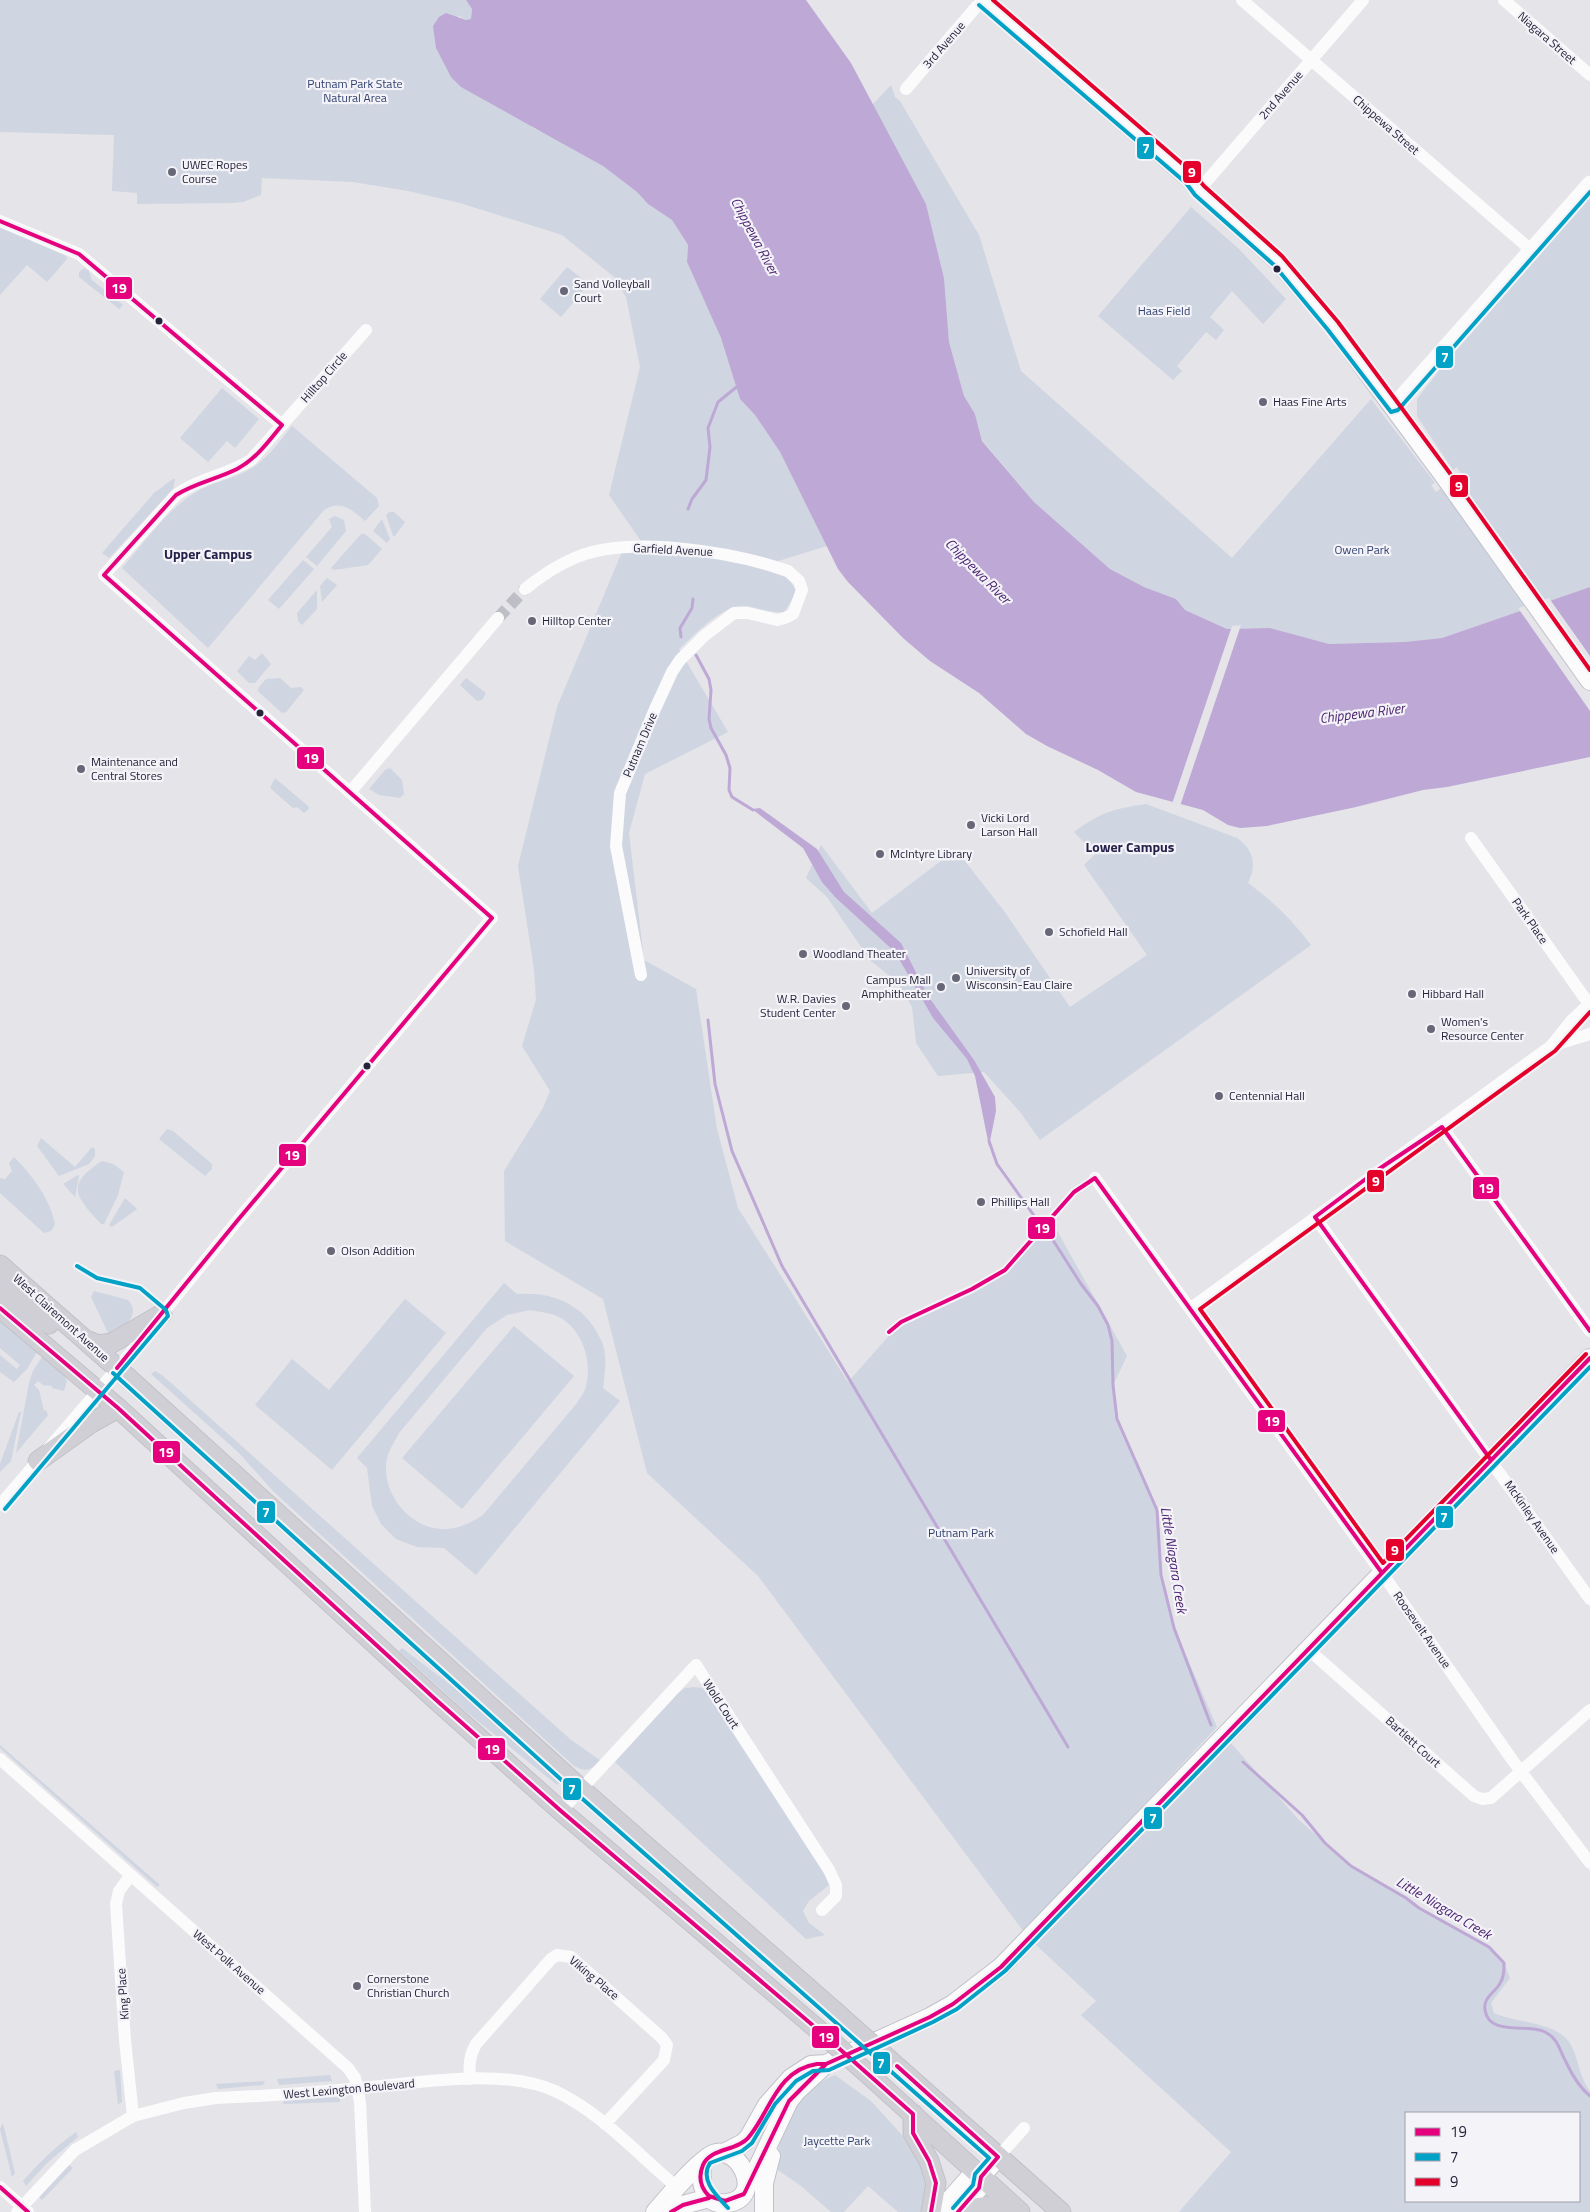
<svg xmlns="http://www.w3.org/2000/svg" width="1590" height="2212" font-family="'Titillium Web',sans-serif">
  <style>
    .green { fill: #cfd5e1; fill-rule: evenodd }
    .water { fill: #bea8d5 }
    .pier { fill: #e4e4e9 }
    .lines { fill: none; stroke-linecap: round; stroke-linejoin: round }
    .stream { stroke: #bea8d5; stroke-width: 3 }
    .minor-tunnel { stroke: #bebec6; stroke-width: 12; stroke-dasharray: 12 6; stroke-linecap: butt }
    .secondary-casing { stroke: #c1c1c9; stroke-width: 20 }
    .primary-casing { stroke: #c2c1c8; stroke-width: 21 }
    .minor { stroke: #fbfbfc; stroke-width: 12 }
    .tertiary { stroke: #fbfbfc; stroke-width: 15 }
    .secondary { stroke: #fbfbfc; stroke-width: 18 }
    .primary { stroke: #cfcfd5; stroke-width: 19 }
    .primary-bridge-casing { stroke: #c2c1c8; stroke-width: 21; stroke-linecap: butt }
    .primary-bridge { stroke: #cfcfd5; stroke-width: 19 }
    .bus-1-casing { stroke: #f3f3f8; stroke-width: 8 }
    .bus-2-casing { stroke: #f3f3f8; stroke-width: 8 }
    .bus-3-casing { stroke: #f3f3f8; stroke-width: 8 }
    .bus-1 { stroke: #e5007d; stroke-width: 4 }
    .bus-2 { stroke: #02a2c7; stroke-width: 4 }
    .bus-3 { stroke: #e4002b; stroke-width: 4 }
    .poi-dot { fill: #686778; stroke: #f3f3f8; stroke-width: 2 }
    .bus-dot { fill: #26243b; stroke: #f3f3f8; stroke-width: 2 }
    .labels { text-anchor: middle; stroke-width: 4.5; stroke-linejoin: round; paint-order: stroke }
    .street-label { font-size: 12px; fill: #26243b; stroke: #f3f3f8 }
    .park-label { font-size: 12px; fill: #31416f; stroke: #f3f3f8 }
    .poi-label { font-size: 12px; fill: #26243b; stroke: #f3f3f8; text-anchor: start }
    .water-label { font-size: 14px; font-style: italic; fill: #4d2372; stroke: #f3f3f8 }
    .neighbourhood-label { font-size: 14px; font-weight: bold; fill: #26214b; stroke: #f3f3f8 }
    .line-badge { stroke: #f3f3f8; stroke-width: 2 }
    .badge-label { font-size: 14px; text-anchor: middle; font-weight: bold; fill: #fff }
  </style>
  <rect width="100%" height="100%" fill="#e4e4e9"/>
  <path class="green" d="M0 0H466L472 9 471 19 466 20 457 15 533 128 549 134 603 166 637 192 648 204 672 220 688 245 687 262 721 338 740 399 755 415 780 452 827 546 778 561 771 572 788 578 796 590V594L784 612C770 613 759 608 746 606 725 602 694 635 679 649L728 732 645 774 629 833 644 960 696 989 717 1129 738 1208 848 1382 901 1322 995 1277 1016 1260 1050 1218 1127 1356 1113 1385 1117 1419 1157 1510 1161 1575 1174 1628 1217 1727 1024 1932 758 1576 647 1473 603 1299 505 1241 504 1171 543 1108 550 1091 522 1046 536 1000 534 969 518 866 557 707 624 547H645L609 495 640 367 626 297 613 276 562 235 460 203 408 191 353 182 262 178 261 195 243 202 232 203 137 204V193L112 191 114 135 0 132Z
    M891 85 895 97 900 101 979 235 1021 371 1232 558 1371 399 1435 483 1431 485 1436 492 1461 474 1457 467 1453 470 1417 416V399L1445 363 1590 197V587L1442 638 1404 642 1329 644 1270 628 1227 629 1185 610 1176 599 1144 587 1110 569 1034 502 982 440 975 414 964 396 949 342 944 278 926 204 872 105Z
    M1191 207 1239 249 1286 299 1263 324 1232 291 1210 317 1224 330 1216 340 1206 332 1177 366 1182 371 1173 380 1098 316Z
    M0 227 66 256 67 259 47 282 27 265 0 295Z
    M567 267 589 284 561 317 540 299Z
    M84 268 89 271 92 280 123 305 119 309 79 277V272Z
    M222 388 259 419 235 448 227 441 208 462 180 438Z
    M292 426 377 498 379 506 365 521C352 510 341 499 324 510L208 648 122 568C144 543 165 512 193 494 211 481 234 480 252 468 268 458 280 441 292 426Z
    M173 479H175L173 489 109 558 102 553 154 493Z
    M389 512H394L405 522 395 536H393L386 515Z
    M335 516 344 520 346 531 317 566 306 557 332 527 329 519Z
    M382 519 390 539 387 543 373 531Z
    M361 534H365L382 549 368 565 334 570 331 568Z
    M303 560 314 569 279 609 268 600Z
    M327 578 337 585 322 602 320 586Z
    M317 590V609L302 625 298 621 297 613Z
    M262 653 271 664 255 683H249L237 671 249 656 255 660Z
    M280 678 291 688 301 687 304 690 286 712 282 713 258 691 259 687 266 679Z
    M466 678 486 693 482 700 477 701 460 685Z
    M390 768 402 780 404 794 400 798 379 795 369 789 385 770Z
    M275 778 308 806 309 809 304 813 297 807 293 808 270 788Z
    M1146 804 1237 838C1254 850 1257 865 1248 883 1273 901 1293 921 1311 945L1040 1140 1020 1112 984 1072 938 1076 916 1043 912 1007 897 982 870 960 827 897 806 878 821 845 872 913 941 861 964 860 1004 911 1070 1007 1147 955 1084 865 1095 854 1074 832C1101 812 1113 809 1146 804Z
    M167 1129 173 1131 212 1164V1169L205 1176 159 1139Z
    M41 1138 75 1167 92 1147 95 1149V1156L89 1164 59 1176 37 1146Z
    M14 1157C32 1175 51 1200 55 1225L51 1231 44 1233 0 1193V1178L5 1179 12 1171 9 1163Z
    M102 1161 113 1164 124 1172 118 1195 104 1224H101C75 1196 65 1185 102 1161Z
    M78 1175 79 1176 75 1197 63 1184Z
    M125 1198 137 1209 112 1227 109 1225Z
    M504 1283 517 1294C552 1292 583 1303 600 1338 608 1352 605 1372 603 1388L620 1401 476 1575 444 1548 417 1547 396 1539 381 1524 372 1506 367 1468 357 1458ZM530 1310C541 1312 555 1313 564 1320 584 1334 592 1363 586 1386 585 1392 580 1398 577 1403L483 1515C472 1522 461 1528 448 1529 415 1532 386 1500 386 1469 385 1456 393 1444 399 1433L487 1328 507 1315Z
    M94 1291 128 1300C142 1315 123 1329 109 1335L91 1297Z
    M405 1299 446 1333 332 1470 255 1405 292 1359 329 1390Z
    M0 1319 37 1352 27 1369 14 1382 0 1372V1355L17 1369 20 1365 0 1348Z
    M514 1326 574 1376 462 1509 402 1458Z
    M42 1357 64 1375 67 1381 64 1391 52 1388V1386L43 1385 38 1381 34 1385 39 1390 44 1411 46 1410 48 1415 16 1453 29 1383 33 1371Z
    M155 1371 162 1375 570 1739 601 1761C591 1770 585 1773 573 1765L274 1492 238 1452 151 1374Z
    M19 1412H21L11 1461 0 1472V1464Z
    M402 1648 465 1696 560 1782 557 1785 464 1710 399 1651Z
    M694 1687 702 1688 711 1695 829 1880V1885L809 1901 803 1911 809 1923 825 1935 806 1939 615 1762 676 1695 685 1688Z
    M1230 1742 1298 1819 1351 1866 1406 1898 1419 1908 1489 1947 1504 1963 1510 1978 1491 2003 1494 2013C1515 2023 1559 2022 1571 2045 1579 2060 1579 2077 1590 2091V2212H1179L1231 2152 1081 2015 1096 2001 1034 1943ZM1406 2113H1579V2201H1406Z
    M0 1745 160 1885 157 1887 0 1748Z
    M120 2070 122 2102 118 2104 114 2071Z
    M330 2075 332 2081 279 2085 277 2079Z
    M835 2075 871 2101 912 2146 928 2177 923 2212H898L868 2186 844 2212H831L801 2186 778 2170C779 2163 777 2155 779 2147 786 2116 805 2087 835 2075Z
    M265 2081 263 2085 218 2089 216 2084Z
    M340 2097V2102L283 2104 284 2101Z
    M3 2123 15 2173 12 2177 0 2129Z
    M76 2132 78 2137 47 2163 26 2186 23 2181C39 2163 56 2146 76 2132Z
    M69 2165 73 2168 42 2200 39 2197Z"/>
  <path class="water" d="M466 0H806L851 63 926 204 944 278 949 342 964 396 975 414 982 441 1034 502 1110 569 1144 587 1176 599 1185 610 1227 629 1270 628 1329 644 1404 642 1442 638 1590 587V757L1447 787 1423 790 1356 807 1267 826 1240 828 1228 825 1203 810 1136 792 1098 770 1047 746 1026 734 979 693 930 661 903 638 848 582 838 569 780 452 755 415 740 399 721 338 687 262 688 245 672 220 648 204 637 192 603 166 461 87 451 77 436 48 433 26 439 17 446 13 466 20 471 19 472 9Z
    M760 808 817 849 844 892 901 943 928 996 974 1060 995 1097 996 1111 989 1146 975 1076 967 1059 933 1018 895 952 835 897 822 882 803 848 752 809Z"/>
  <path class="pier" d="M1549 598 1590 656V711L1518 608Z
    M1241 625 1180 806 1172 804 1232 626Z"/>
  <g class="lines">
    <path class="stream" d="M688 509 692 499 706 480 710 447 708 428 718 402 739 385
      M681 637 680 628 692 608 693 599
      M696 655 709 679 711 690 709 719 711 728 726 755 730 768 729 790 732 797 753 810
      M708 1020 715 1084 732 1151 782 1266 1068 1747
      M989 1141 997 1164 1035 1217
      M1051 1237 1081 1284 1098 1306 1108 1325 1112 1341 1113 1385 1117 1419 1157 1510 1161 1575 1166 1595 1174 1628 1211 1725
      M1243 1762 1302 1815 1325 1843 1351 1866 1406 1898 1419 1908 1489 1947 1504 1963C1504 1971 1504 1978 1499 1985 1493 1994 1483 1998 1485 2010 1489 2037 1529 2023 1545 2032 1559 2039 1559 2050 1566 2062 1572 2075 1579 2087 1590 2096"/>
    <path class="minor-tunnel" d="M498 618 525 589"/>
    <defs>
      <path id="secondary" d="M983 0 1190 179 1199 190 1278 261 1333 326 1444 476 1590 681
        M724 2153 743 2143 749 2137 767 2105 791 2078 811 2065 826 2064 930 2017 953 2004 1001 1967 1590 1358
        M747 2184 753 2177 789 2101 797 2091 824 2066
        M655 2212C672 2193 688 2172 708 2157 736 2136 768 2198 727 2203 703 2207 699 2180 703 2162
        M671 2212 683 2205 709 2198
        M764 2212V2183L771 2156
        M939 2212 969 2178 981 2177
        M958 2212 979 2188 981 2177 998 2157"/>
      <path id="primary" d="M0 1265 117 1368 581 1789 841 2017
        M0 1288 49 1324
        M0 1308 118 1408 434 1698 561 1811 816 2028
        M86 1340 99 1345 112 1343 162 1314
        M38 1461 91 1423 118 1408
        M903 2072 1061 2212
        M878 2083 1020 2212
        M913 2114V2133L929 2161 936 2183 931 2212
        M964 2212C981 2203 998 2207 1016 2212"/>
    </defs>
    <use href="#secondary" class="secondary-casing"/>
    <use href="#primary" class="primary-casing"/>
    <path class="minor" d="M1242 0 1531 250
      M1504 0 1590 75
      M906 89 982 0
      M1199 190 1363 0
      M0 221 79 254 282 425
      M525 589C541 576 557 565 577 557 631 535 733 552 788 571L799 581 802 590 793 614 785 618 777 620 748 613H734L704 636 680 660 672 672 655 709 620 793 616 846 641 975
      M351 791 498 618
      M1471 838 1589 1004
      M1551 1046 1590 1034
      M1442 1127 1590 1331
      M1095 1178 1382 1573 1513 1761 1590 1863
      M1315 1217 1590 1599
      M1191 1308 1551 1046 1572 1020 1590 1003
      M0 1505 128 1356 237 1221 492 918 104 575 176 495C199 478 227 475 251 460L366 330
      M1309 1650 1474 1796 1482 1799 1491 1798 1590 1710
      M0 1759 348 2068 355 2078 360 2102 365 2212
      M561 1811 696 1665 829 1870 836 1885V1896L822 1910
      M130 1876 119 1891 116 1904 125 2040 133 2116
      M470 2079C469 2065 469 2056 476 2044L551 1959 557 1955 571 1957 662 2038 667 2045 664 2060 605 2124
      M998 2157 1024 2128
      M0 2187 28 2212
      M17 2212 75 2150 133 2116 184 2103 216 2098C264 2096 312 2093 360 2088 417 2083 503 2067 555 2091 602 2113 638 2155 677 2187"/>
    <path class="tertiary" d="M1393 406 1590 183"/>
    <use href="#secondary" class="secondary"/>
    <use href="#primary" class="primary"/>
    <defs>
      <path id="primary-bridge" d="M841 2017 903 2072
        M816 2028 878 2083"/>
    </defs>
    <use href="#primary-bridge" class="primary-bridge-casing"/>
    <use href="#primary-bridge" class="primary-bridge"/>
    <defs>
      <path id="bus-1" d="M0 221 79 254 282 425
        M104 575 492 918 237 1221 117 1368
        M104 575 176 495C195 483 217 479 237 469 256 459 269 441 282 425
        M0 1308 118 1408 434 1698 561 1811 816 2028 913 2114V2133L929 2161 936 2183 931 2212
        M889 1332 901 1322 972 1289 1005 1270 1074 1192 1095 1178 1382 1573
        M1491 1460 1315 1217 1379 1169 1442 1127 1590 1331
        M817 2064H826L789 2101 744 2194 725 2201 709 2196C700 2187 698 2177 703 2165 710 2148 737 2151 748 2138 770 2113 776 2070 817 2064Z
        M826 2064 930 2017 953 2004 1001 1967 1590 1358
        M897 2066 998 2157
        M0 2187 28 2212
        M671 2212 683 2205 709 2198
        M958 2212 979 2188 981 2177 998 2157"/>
      <path id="bus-2" d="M979 5 1186 183 1195 195 1274 265 1328 330 1391 412 1398 410 1590 192
        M113 1373 577 1794 989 2158 975 2174 973 2185 953 2208
        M5 1509 168 1316 166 1310 140 1288 97 1278 77 1266
        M728 2208C717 2196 699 2180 710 2163L742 2151 752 2143 775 2104 796 2081 813 2071 829 2070 933 2022 957 2009 1005 1971 1590 1367"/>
      <path id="bus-3" d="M993 0 1194 174 1204 186 1282 256 1338 322 1449 472 1590 670
        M1586 1354 1383 1563 1200 1309 1555 1051 1590 1012"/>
    </defs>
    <use href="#bus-1" class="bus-1-casing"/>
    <use href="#bus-2" class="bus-2-casing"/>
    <use href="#bus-3" class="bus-3-casing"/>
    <use href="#bus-1" class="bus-1"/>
    <use href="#bus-2" class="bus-2"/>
    <use href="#bus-3" class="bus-3"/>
  </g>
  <g class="poi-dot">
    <circle cx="172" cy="172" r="5"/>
    <circle cx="564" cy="291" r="5"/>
    <circle cx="1263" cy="402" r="5"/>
    <circle cx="532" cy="621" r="5"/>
    <circle cx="81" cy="769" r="5"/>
    <circle cx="971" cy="825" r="5"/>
    <circle cx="880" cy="854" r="5"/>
    <circle cx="1049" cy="932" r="5"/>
    <circle cx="803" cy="954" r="5"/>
    <circle cx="956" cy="978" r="5"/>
    <circle cx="941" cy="987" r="5"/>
    <circle cx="1412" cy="994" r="5"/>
    <circle cx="846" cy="1006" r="5"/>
    <circle cx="1431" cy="1029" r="5"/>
    <circle cx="1219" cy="1096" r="5"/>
    <circle cx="981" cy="1202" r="5"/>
    <circle cx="331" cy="1251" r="5"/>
    <circle cx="357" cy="1986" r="5"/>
  </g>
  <g class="bus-dot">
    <circle cx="1277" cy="269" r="4.5"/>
    <circle cx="159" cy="321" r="4.5"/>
    <circle cx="260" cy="713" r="4.5"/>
    <circle cx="367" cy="1066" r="4.5"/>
  </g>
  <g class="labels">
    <g class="street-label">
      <text transform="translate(1547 38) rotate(41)" y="4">Niagara Street</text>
      <text transform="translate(944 45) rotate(-49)" y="4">3rd Avenue</text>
      <text transform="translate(1281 95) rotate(-49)" y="4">2nd Avenue</text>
      <text transform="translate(1386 125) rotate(41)" y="4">Chippewa Street</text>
      <text transform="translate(324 377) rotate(-49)" y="4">Hilltop Circle</text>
      <text transform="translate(673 550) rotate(3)" y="4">Garfield Avenue</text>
      <text transform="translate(640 745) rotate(-67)" y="4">Putnam Drive</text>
      <text transform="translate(1530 921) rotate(55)" y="4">Park Place</text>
      <text transform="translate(61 1318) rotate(42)" y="4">West Clairemont Avenue</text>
      <text transform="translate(1532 1517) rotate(55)" y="4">McKinley Avenue</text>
      <text transform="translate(1422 1630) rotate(55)" y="4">Roosevelt Avenue</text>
      <text transform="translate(721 1704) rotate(57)" y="4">Wold Court</text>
      <text transform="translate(1413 1742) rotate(42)" y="4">Bartlett Court</text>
      <text transform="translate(229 1962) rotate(41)" y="4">West Polk Avenue</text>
      <text transform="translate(594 1978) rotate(40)" y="4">Viking Place</text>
      <text transform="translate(123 1994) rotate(-94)" y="4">King Place</text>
      <text transform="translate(349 2089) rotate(-5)" y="4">West Lexington Boulevard</text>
    </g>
    <g class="park-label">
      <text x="355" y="88">Putnam Park State<tspan x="355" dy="14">Natural Area</tspan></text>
      <text x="1164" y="315">Haas Field</text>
      <text x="1362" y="554">Owen Park</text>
      <text x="961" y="1537">Putnam Park</text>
      <text x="837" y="2145">Jaycette Park</text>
    </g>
    <g class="poi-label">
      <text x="182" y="169">UWEC Ropes<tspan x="182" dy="14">Course</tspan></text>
      <text x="574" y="288">Sand Volleyball<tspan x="574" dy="14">Court</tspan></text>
      <text x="1273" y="406">Haas Fine Arts</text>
      <text x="542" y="625">Hilltop Center</text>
      <text x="91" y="766">Maintenance and<tspan x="91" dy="14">Central Stores</tspan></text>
      <text x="981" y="822">Vicki Lord<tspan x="981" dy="14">Larson Hall</tspan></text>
      <text x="890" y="858">McIntyre Library</text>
      <text x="1059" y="936">Schofield Hall</text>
      <text x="813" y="958">Woodland Theater</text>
      <text x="966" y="975">University of<tspan x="966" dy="14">Wisconsin-Eau Claire</tspan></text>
      <text x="931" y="984" text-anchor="end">Campus Mall<tspan x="931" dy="14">Amphitheater</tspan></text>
      <text x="1422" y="998">Hibbard Hall</text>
      <text x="836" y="1003" text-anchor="end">W.R. Davies<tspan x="836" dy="14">Student Center</tspan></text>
      <text x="1441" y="1026">Women's<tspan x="1441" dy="14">Resource Center</tspan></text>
      <text x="1229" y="1100">Centennial Hall</text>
      <text x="991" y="1206">Phillips Hall</text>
      <text x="341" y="1255">Olson Addition</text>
      <text x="367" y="1983">Cornerstone<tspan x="367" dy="14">Christian Church</tspan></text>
    </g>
    <g class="water-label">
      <text transform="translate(755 236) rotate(62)" y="5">Chippewa River</text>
      <text transform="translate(978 571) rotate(45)" y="5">Chippewa River</text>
      <text transform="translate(1362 713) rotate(-7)" y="5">Chippewa River</text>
      <text transform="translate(1174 1560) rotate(81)" y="5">Little Niagara Creek</text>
      <text transform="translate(1444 1908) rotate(31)" y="5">Little Niagara Creek</text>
    </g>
    <g class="neighbourhood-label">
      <text x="208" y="559">Upper Campus</text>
      <text x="1130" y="852">Lower Campus</text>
    </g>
  </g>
  <g class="line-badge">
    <rect x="1136" y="136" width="19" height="24" rx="5" fill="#02a2c7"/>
    <rect x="1182" y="160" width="20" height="24" rx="5" fill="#e4002b"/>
    <rect x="105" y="276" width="28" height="24" rx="5" fill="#e5007d"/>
    <rect x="1435" y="345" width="19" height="24" rx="5" fill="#02a2c7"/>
    <rect x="1449" y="474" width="20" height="24" rx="5" fill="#e4002b"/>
    <rect x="296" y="746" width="29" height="24" rx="5" fill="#e5007d"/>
    <rect x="278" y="1143" width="29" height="24" rx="5" fill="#e5007d"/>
    <rect x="1366" y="1169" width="19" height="24" rx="5" fill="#e4002b"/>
    <rect x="1472" y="1176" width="28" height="24" rx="5" fill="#e5007d"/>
    <rect x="1027" y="1216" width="29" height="24" rx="5" fill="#e5007d"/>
    <rect x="1257" y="1409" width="29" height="24" rx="5" fill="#e5007d"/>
    <rect x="152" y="1440" width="29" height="24" rx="5" fill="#e5007d"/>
    <rect x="256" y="1500" width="20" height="24" rx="5" fill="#02a2c7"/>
    <rect x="1435" y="1505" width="19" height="24" rx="5" fill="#02a2c7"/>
    <rect x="1385" y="1538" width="20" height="24" rx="5" fill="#e4002b"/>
    <rect x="477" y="1737" width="29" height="24" rx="5" fill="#e5007d"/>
    <rect x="562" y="1777" width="20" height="24" rx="5" fill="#02a2c7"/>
    <rect x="1143" y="1806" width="20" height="24" rx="5" fill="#02a2c7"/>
    <rect x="811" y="2025" width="29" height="24" rx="5" fill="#e5007d"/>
    <rect x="872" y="2051" width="19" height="24" rx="5" fill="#02a2c7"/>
  </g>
  <g class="badge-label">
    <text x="1146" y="153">7</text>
    <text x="1192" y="177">9</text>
    <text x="119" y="293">19</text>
    <text x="1445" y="362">7</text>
    <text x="1459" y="491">9</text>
    <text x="311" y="763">19</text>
    <text x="292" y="1160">19</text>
    <text x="1376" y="1186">9</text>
    <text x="1486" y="1193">19</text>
    <text x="1042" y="1233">19</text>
    <text x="1272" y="1426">19</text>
    <text x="166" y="1457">19</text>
    <text x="266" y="1517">7</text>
    <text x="1444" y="1522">7</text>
    <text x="1395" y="1555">9</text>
    <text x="492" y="1754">19</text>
    <text x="572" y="1794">7</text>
    <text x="1153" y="1823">7</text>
    <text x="826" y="2042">19</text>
    <text x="881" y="2068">7</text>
  </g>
  <rect x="1405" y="2112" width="175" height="90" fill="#f3f3f8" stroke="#a1a0ac"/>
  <rect x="1415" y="2128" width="25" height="8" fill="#e5007d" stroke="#a1a0ac"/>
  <text x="1450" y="2137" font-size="15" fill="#26243b">19</text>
  <rect x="1415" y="2153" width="25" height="8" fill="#02a2c7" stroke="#a1a0ac"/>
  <text x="1450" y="2162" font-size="15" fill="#26243b">7</text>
  <rect x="1415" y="2178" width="25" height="8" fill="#e4002b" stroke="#a1a0ac"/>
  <text x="1450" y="2187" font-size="15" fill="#26243b">9</text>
</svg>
